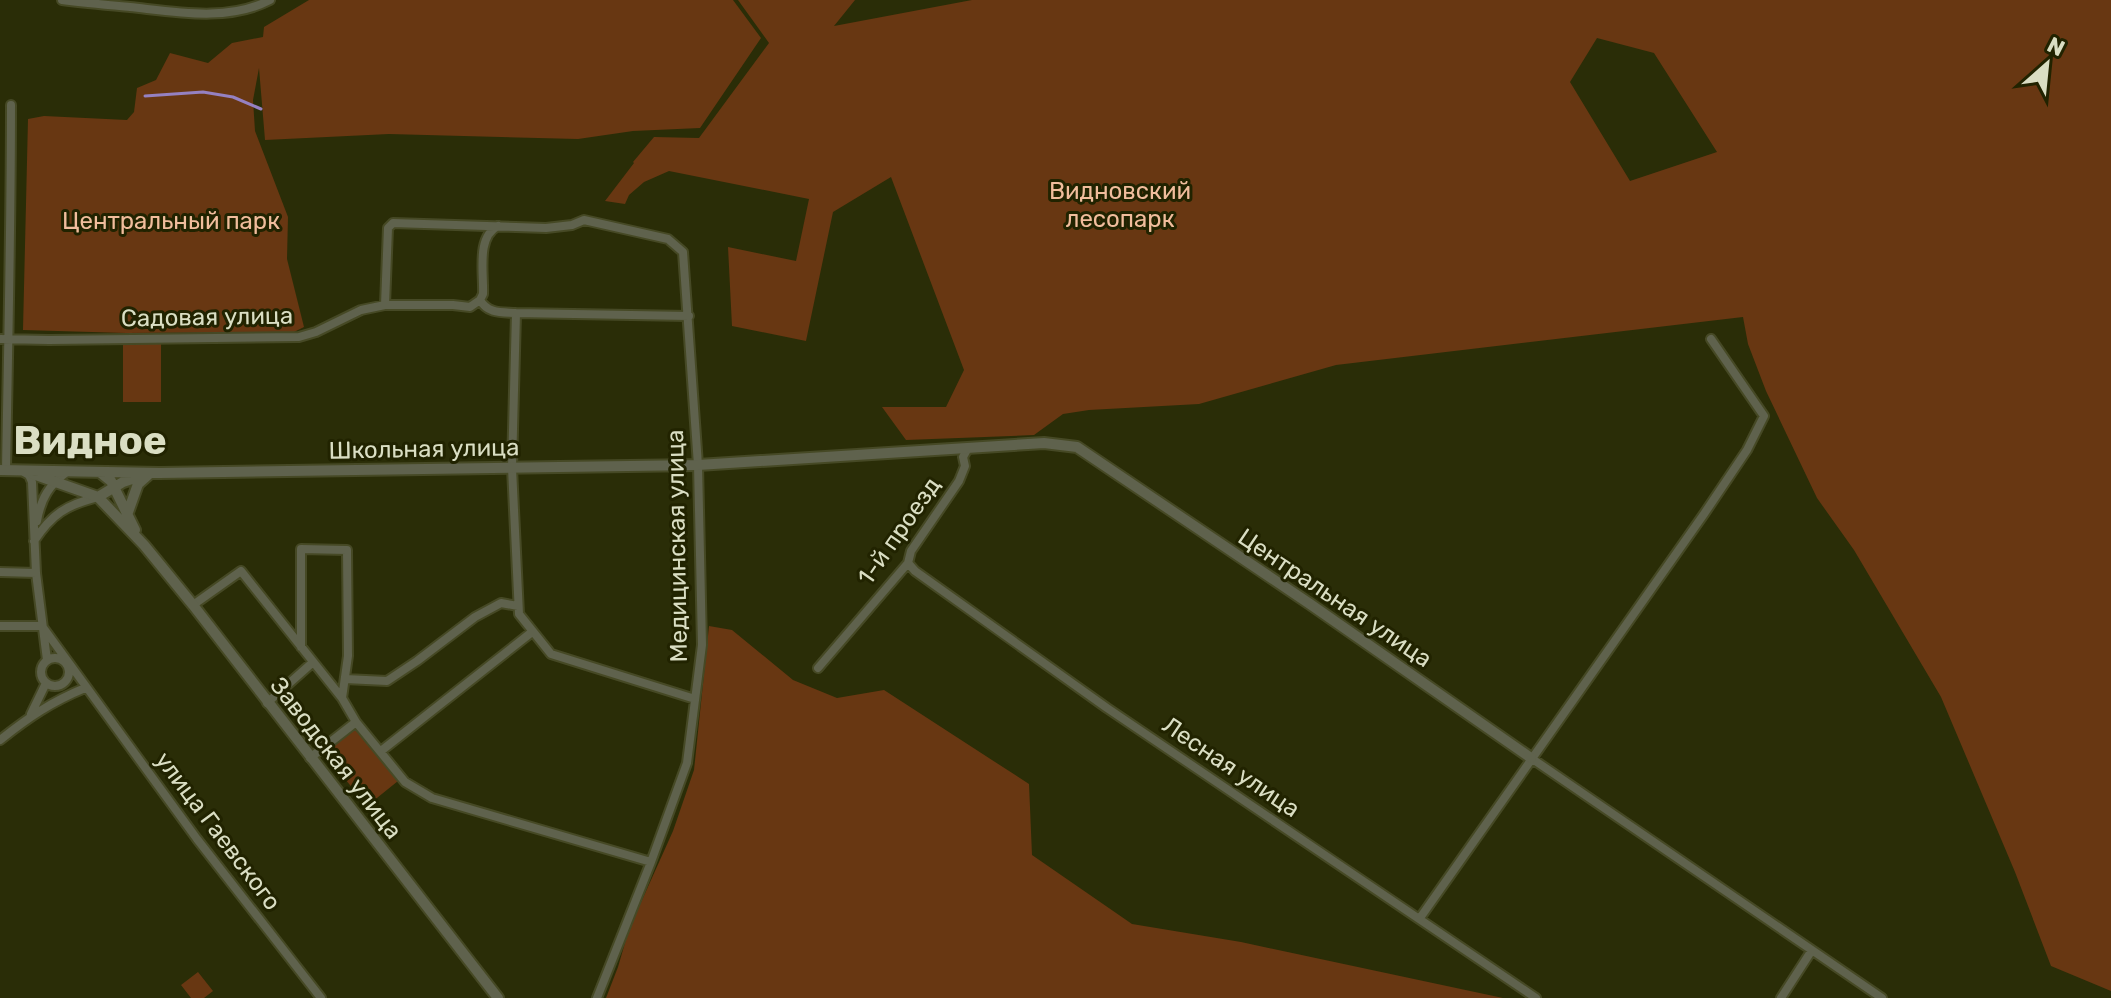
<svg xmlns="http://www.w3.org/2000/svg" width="2111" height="998" font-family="Rubik,sans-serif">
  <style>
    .green { fill: #683712; fill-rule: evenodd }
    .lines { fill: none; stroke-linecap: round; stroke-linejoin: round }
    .stream { stroke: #9581c2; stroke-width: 3 }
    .minor-casing { stroke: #464925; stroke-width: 12 }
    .tertiary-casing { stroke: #464925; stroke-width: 14 }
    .minor { stroke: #5f624d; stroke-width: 8 }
    .tertiary { stroke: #5f624d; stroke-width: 10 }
    .labels { text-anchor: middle; stroke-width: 6; stroke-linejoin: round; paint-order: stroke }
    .park-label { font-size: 24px; fill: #f1bd9c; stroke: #212300 }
    .street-label { font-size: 24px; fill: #dadec3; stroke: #212300 }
    .town-label { font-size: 40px; font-weight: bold; fill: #dadec3; stroke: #212300 }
  </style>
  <rect width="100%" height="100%" fill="#2a2d07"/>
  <path class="green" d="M309 0H733L761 38 700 128 633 131 578 139 389 134 265 140 259 68 253 100 255 131 288 217 287 259 304 327 294 332 126 333 23 330 28 119 44 116 127 120 134 112 137 88 156 80 170 53 208 63 232 43 263 37 264 27Z
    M738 0H855L834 26 972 0H2111V991L2051 966 2015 872 1941 697 1854 550 1817 498 1766 391 1748 344 1743 317 1336 365 1199 404 1089 410 1063 414 1034 435 906 440 882 407H946L964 370 891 177 833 212 806 341 732 326 728 247 796 261 809 199 669 171 644 182 629 195 625 204 605 201 634 163 633 162 654 137 699 138 769 43ZM1597 38 1654 53 1717 152 1630 181 1570 82Z
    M123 343H161V402H123Z
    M709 626 732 630 793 680 837 698 884 690 1029 784 1032 855 1132 924 1241 942 1503 998H606L618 967 629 929 673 831 694 770Z
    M355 727 398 781 367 806 324 753Z
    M198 972 213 991 204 998H191L181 985Z"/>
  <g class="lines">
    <path class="stream" d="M145 96 203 92 233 97 261 109"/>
    <defs>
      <path id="minor" d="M62 0C85 3 108 5 130 7 176 12 228 22 270 0
        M480 300 483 294C484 273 476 237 498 226
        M385 305 388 228 393 223 546 228 572 225 584 220 668 239 683 252 698 465 702 645 687 763 651 862 597 998
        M516 313 512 468 519 614 551 654 695 699
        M0 339 49 340 299 337 316 332 361 310 385 305H453L470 307 480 300C488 314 502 312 516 313L689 316
        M6 470C8 349 11 227 11 105
        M24 472 29 475 32 482 36 573 47 660
        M37 521C41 498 49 485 68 471
        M34 541C52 514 66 505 98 497
        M908 563 915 571 1107 708 1536 998
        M0 572 36 573
        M193 605 241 571 342 698
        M0 626H42
        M42 626 197 839 321 998
        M301 647V549L347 550 348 656 342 698 356 722 405 782 432 798 651 862
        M41 672a14 14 0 1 1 28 0a14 14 0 1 1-28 0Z
        M818 668 908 563 911 551 959 481 965 466 963 457 968 448
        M345 679 387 681 417 661 475 617 501 603 518 606
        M267 703 312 663
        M31 714 46 683
        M0 740C29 717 51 702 85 688
        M381 751 532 632
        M310 758 356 722
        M1531 758 1882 998
        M1420 918 1704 514 1747 450 1764 416 1711 339
        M1781 998 1812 950"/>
      <path id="tertiary" d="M0 470 160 473 698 465 1044 443 1077 447 1310 604 1531 758
        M101 473 111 481 135 530
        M33 474 98 497 144 545 193 605 498 998
        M98 497 123 482 141 476
        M127 515 138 484 148 475"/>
    </defs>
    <use href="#minor" class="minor-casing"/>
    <use href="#tertiary" class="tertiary-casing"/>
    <use href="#minor" class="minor"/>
    <use href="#tertiary" class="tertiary"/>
  </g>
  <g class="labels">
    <g class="park-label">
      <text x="1120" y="199">Видновский<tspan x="1120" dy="28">лесопарк</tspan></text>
      <text x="171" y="229">Центральный парк</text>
    </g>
    <g class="street-label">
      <text transform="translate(207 317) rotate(-1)" y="8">Садовая улица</text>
      <text transform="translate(424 449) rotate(-1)" y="8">Школьная улица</text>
      <text transform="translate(899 531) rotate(-55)" y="8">1-й проезд</text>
      <text transform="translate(677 546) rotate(-91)" y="8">Медицинская улица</text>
      <text transform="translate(1335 598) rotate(34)" y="8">Центральная улица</text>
      <text transform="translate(336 758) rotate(52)" y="8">Заводская улица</text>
      <text transform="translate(1231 767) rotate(34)" y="8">Лесная улица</text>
      <text transform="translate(218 831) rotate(53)" y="8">улица Гаевского</text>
    </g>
    <g class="town-label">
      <text x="90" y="454">Видное</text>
    </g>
  </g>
  <g transform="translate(2047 64) rotate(27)" stroke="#212300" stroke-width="6" paint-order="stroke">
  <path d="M0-6L14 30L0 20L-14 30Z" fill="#dadec3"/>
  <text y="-12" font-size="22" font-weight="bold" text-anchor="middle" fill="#dadec3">N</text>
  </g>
</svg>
